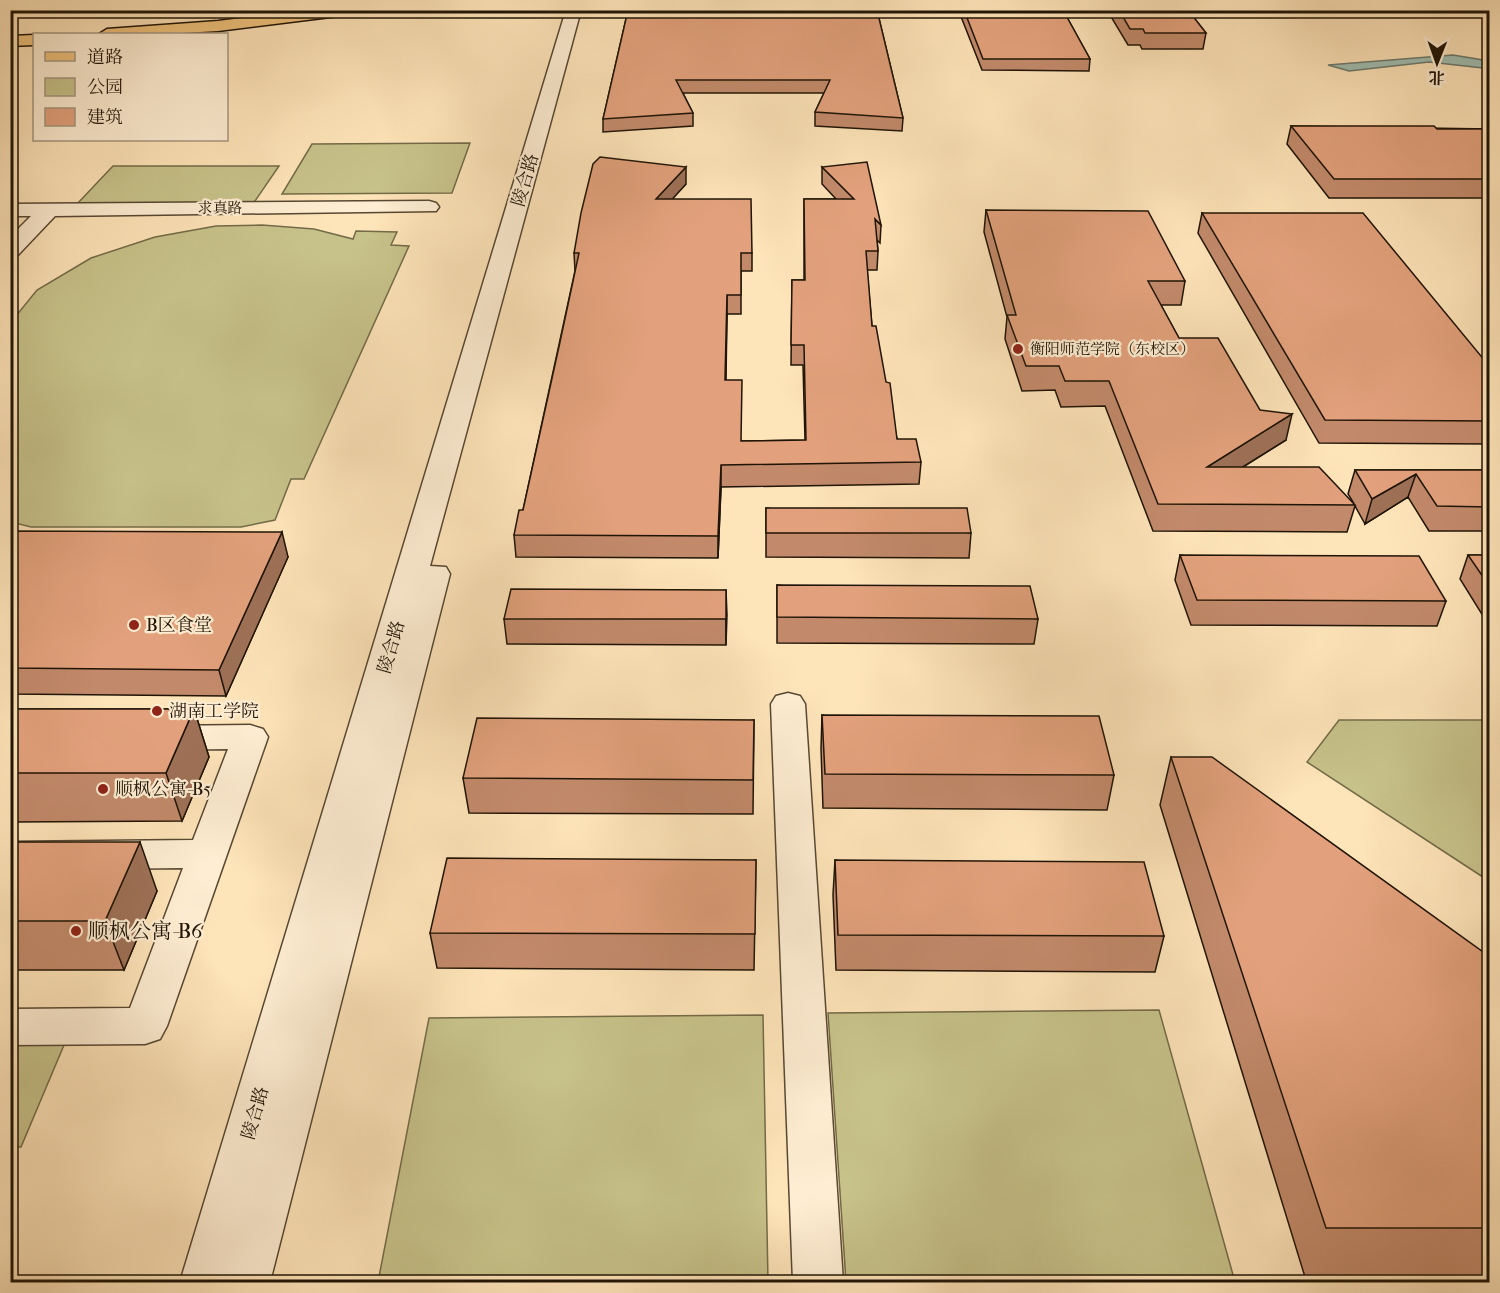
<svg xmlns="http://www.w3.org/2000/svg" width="1500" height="1293" font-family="'IM FELL French Canon','Noto Serif SC',serif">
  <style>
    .green { fill: #c7c28a; stroke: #736b48; stroke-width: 1.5 }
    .water { fill: #a0beb2; stroke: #6c7a6d; stroke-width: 1.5 }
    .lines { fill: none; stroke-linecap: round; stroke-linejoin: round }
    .minor-casing { stroke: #574833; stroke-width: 3 }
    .major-casing { stroke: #1f1406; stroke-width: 3 }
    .minor { fill: #feedd2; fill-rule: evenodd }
    .major { fill: #efc27c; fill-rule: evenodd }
    .wall { fill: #c28a6b; stroke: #1f1406; stroke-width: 1.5 }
    .shaded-wall { fill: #9e7157; stroke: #1f1406; stroke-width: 1.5 }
    .building { fill: #e2a17c; stroke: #1f1406; stroke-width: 1.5 }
    .poi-dot { fill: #8f2418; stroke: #feedd2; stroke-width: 2 }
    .labels { text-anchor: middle; stroke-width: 4.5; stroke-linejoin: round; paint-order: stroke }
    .far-street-label { font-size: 15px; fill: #1f1406; stroke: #feedd2 }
    .far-poi-label { font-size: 15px; fill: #1f1406; stroke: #feedd2; text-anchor: start }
    .street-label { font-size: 18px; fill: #1f1406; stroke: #feedd2 }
    .poi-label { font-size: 18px; fill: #1f1406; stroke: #feedd2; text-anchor: start }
    .near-poi-label { font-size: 21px; fill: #1f1406; stroke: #feedd2; text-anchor: start }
  </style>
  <rect width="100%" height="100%" fill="#fee4b9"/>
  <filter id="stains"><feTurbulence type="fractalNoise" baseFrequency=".00333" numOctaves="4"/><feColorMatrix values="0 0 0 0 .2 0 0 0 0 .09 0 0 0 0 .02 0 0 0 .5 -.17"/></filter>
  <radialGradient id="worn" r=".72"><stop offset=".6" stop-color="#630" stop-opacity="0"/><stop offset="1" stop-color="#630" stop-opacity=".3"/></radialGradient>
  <path class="green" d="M470 143 452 193 282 194 312 144Z
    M113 166H279L253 204H77Z
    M262 225 314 229 353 239 356 231 397 232 391 245 409 246 304 479H291L275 520 241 527H31L11 522V322L37 290 91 258 155 237 216 226Z
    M1339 720H1489V881L1307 762Z
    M1159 1010 1235 1282H846L828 1013Z
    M763 1015 768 1282H378L429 1018Z
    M11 1045H64L21 1147H11Z"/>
  <path class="water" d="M1453 55 1489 61V71L1483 68 1429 62 1349 71 1328 65Z"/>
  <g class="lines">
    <defs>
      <path id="minor" d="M566 10H581L430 566 446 567 450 574 270 1282H180Z
        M429 201 436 203 439 207 436 211 55 216 18 255 10 256V237L31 216H10V204Z
        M788 693 800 696 805 704 843 1282H793L771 704 776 696Z
        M250 725 263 729 268 737 167 1026 160 1039 145 1044 10 1045V1009L130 1008 183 868 10 870V842L193 840 228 749 159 750 146 746 141 738 146 730 159 726Z"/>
      <path id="major" d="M306 10H354L347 15 218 31 165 34H99L107 29 218 21Z
        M34 35V45L10 46V36Z"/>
    </defs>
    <use href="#minor" class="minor-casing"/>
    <use href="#major" class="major-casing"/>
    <use href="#minor" class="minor"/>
    <use href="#major" class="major"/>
  </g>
  <path class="wall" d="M628 10H877L903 118 902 131 815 126V112L824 93H683L693 113V126L603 132V119Z
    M960 10H1063L1090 59 1089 71 982 70 960 14Z
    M1107 10H1188L1206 33 1203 49H1142L1140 45H1128Z
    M1291 126 1490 129V198H1329L1287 144Z
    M822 167 881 225 880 243 877 240 878 251 877 270H867L872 326 897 439 921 462 919 484 721 487 718 558 516 557 514 535 523 510 575 271 574 253 686 184 672 199 752 253V271H741V314H727L726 380 741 441 805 440 803 365H791L792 280H804V199H836L822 184Z
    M986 210 1185 281 1181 305H1161L1179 338 1260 410 1286 440 1243 467 1353 502 1348 494 1355 470H1490V531H1429L1408 497 1365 524 1355 506 1347 532 1153 531 1105 406 1061 407 1055 390 1022 391 1005 339 1007 317 984 232Z
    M1202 213 1490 367V444L1319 443 1198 233Z
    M766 508 971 533 969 558 766 557Z
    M10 531 288 557 226 696 10 694Z
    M1180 555 1446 601 1437 626 1191 625 1175 580Z
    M1468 555H1490V624H1488L1460 579Z
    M777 585 1038 619 1034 644 777 643Z
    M726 590V645L507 644 504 619Z
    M10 709H194L209 757 182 821 10 822Z
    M822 715 1114 775 1107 810 823 808 821 749Z
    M754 720 753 814 469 813 463 778Z
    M1171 757 1490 957V1277H1305L1160 805Z
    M10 842 157 891 124 970H10Z
    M756 860 754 970 437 968 430 933Z
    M835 860 1164 936 1155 972 836 970 833 895Z"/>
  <path class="shaded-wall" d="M686 167V184L656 217V199Z
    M727 295V314L725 400V380Z
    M1292 414 1286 440 1201 493 1207 467Z
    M721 465V487L718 558V536Z
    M1416 474 1408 497 1365 524 1372 499Z
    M282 532 288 557 226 696 219 670Z
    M726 590 727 615 726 645Z
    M194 709 209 757 182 821 166 773Z
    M140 842 157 891 124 970 105 921Z"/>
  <path class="building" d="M628 10H877L903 118 815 112 830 80H676L693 113 603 119Z
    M964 10H1063L1090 59H983Z
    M1119 10H1188L1206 33H1145L1143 29H1130Z
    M1291 126H1434L1437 129H1490V179H1334Z
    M600 157 686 167 656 199H751L752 253H741V295H727L725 380H742L741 441 806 440 804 345H791L792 280H805L804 199H854L822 167 867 162 881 225 875 219 878 251H866L872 326H876L886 382 890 383 897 439H916L921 462 721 465 718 536 514 535 519 510H523L560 342 579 253H574L581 213 593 164Z
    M986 210 1148 211 1185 281H1148L1179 338H1218L1260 410 1292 414 1207 467H1319L1355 505 1158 504 1109 381H1065L1059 366H1026L1007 315H1016Z
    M1202 213H1363L1490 367V421L1325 420Z
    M1355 470H1490V507L1437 506 1416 474 1372 499Z
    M766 508H967L971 533H766Z
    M10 531 282 532 219 670 10 668Z
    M1180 555 1419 556 1446 601 1197 600Z
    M1468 555H1490V587Z
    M777 585 1030 586 1038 619 777 617Z
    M511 589 726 590V619H504Z
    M10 709H194L166 773H10Z
    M822 715 1099 716 1114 775 825 774Z
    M477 718 754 720 753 780 463 778Z
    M1171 757H1212L1490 957V1228H1326Z
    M10 842H140L105 921H10Z
    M447 858 756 860 755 934 430 933Z
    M835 860 1144 862 1164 936 838 935Z"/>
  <g class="poi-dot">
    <circle cx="1018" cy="349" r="6"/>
    <circle cx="134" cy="625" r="6"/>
    <circle cx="157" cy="711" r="6"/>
    <circle cx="103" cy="789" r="6"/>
    <circle cx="76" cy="931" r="6"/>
  </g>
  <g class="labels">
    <g class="far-street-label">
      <text x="220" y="213">求真路</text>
    </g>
    <g class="far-poi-label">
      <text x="1030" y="354">衡阳师范学院（东校区）</text>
    </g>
    <g class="street-label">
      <text transform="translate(525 180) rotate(-74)" y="6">陵合路</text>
      <text transform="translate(391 647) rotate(-74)" y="6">陵合路</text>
      <text transform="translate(255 1113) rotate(-74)" y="6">陵合路</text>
    </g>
    <g class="poi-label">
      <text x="146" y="631">B区食堂</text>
      <text x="169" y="717">湖南工学院</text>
      <text x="115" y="795">顺枫公寓-B5</text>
    </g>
    <g class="near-poi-label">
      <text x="88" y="938">顺枫公寓-B6</text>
    </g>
  </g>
  <rect width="1500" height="1293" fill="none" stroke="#fee4b9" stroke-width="36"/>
  <rect x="12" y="12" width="1476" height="1269" fill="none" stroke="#1f1406" stroke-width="3"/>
  <rect x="18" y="18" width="1464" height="1257" fill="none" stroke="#1f1406" stroke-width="1.5"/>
  <rect x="33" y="33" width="195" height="108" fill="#feedd2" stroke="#a59680" stroke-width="1.5"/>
  <rect x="45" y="52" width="30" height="9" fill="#efc27c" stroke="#a59680" stroke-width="1.5"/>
  <text x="87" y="63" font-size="18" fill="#1f1406">道路</text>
  <rect x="45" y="78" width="30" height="18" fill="#c7c28a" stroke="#a59680" stroke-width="1.5"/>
  <text x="87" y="93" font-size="18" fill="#1f1406">公园</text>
  <rect x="45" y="108" width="30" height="18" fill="#e2a17c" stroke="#a59680" stroke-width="1.5"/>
  <text x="87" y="123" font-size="18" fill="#1f1406">建筑</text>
  <g transform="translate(1437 63) rotate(181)" stroke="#feedd2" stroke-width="4.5" paint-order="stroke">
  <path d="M0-4.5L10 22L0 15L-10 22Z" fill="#1f1406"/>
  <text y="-9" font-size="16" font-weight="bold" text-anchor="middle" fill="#1f1406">北</text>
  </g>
  <rect width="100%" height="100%" filter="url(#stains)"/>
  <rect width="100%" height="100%" fill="url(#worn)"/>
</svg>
